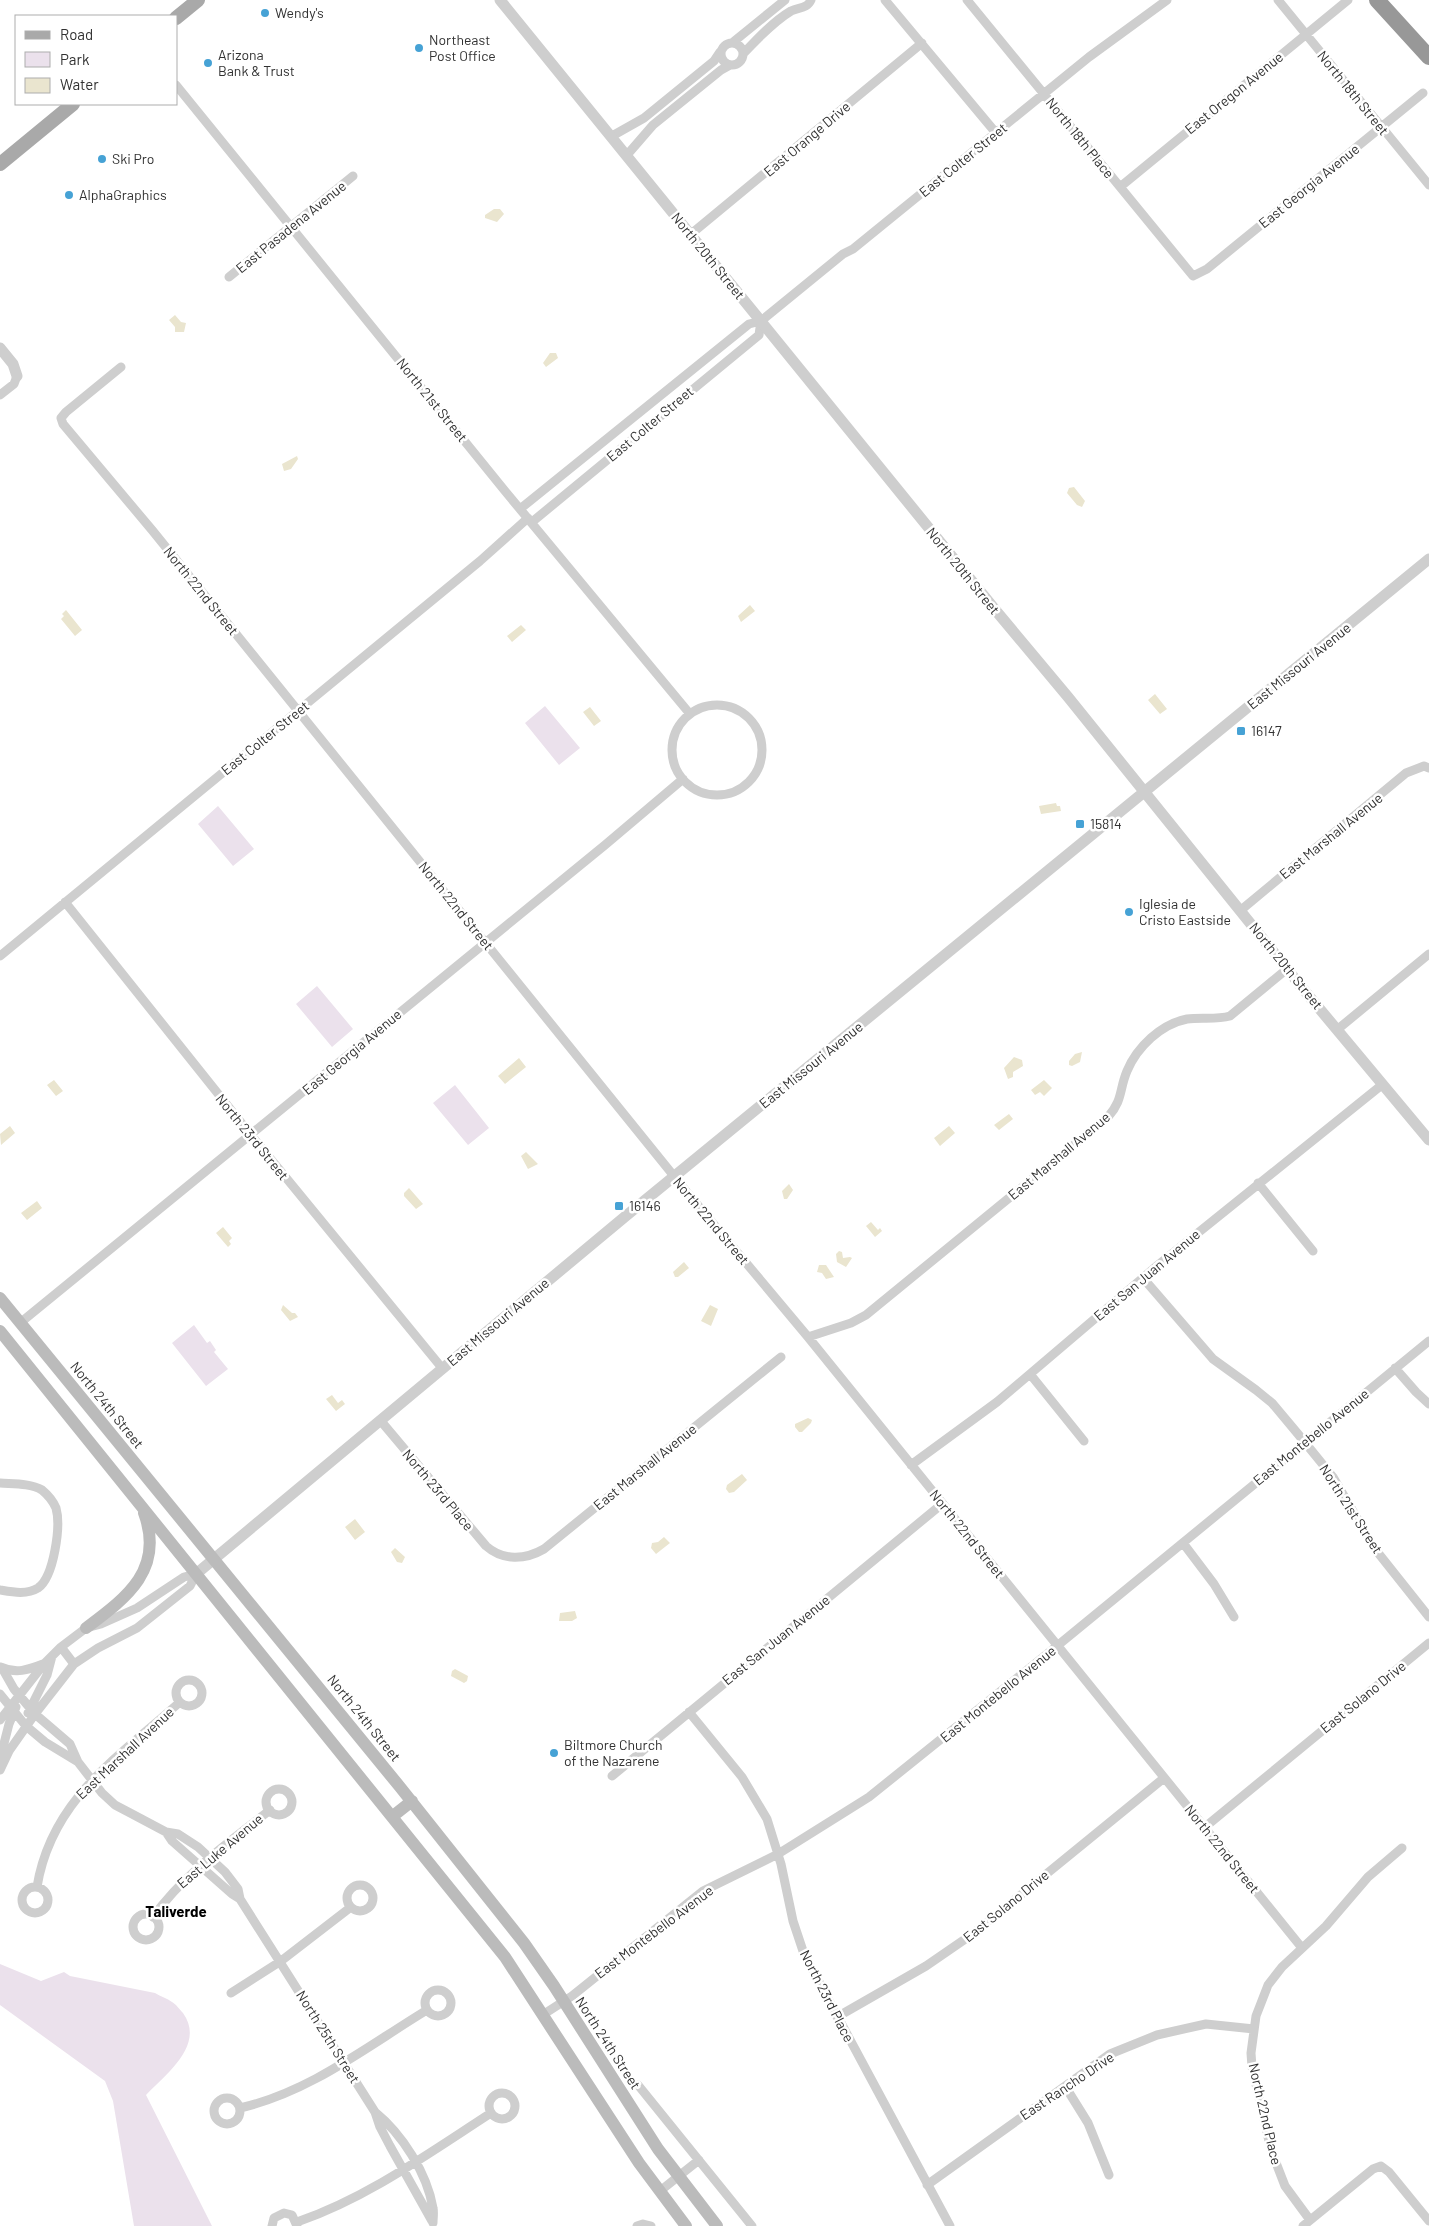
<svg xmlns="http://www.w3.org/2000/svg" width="1429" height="2226" font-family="Barlow,sans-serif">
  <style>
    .green { fill: #ebe1ec }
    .water { fill: #eae5cf }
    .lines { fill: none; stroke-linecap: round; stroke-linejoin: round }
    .minor { stroke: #cecece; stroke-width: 9 }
    .tertiary { stroke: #cecece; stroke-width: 11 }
    .secondary { stroke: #bbb; stroke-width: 12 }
    .primary { stroke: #a9a9a9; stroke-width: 14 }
    .motorway { stroke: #989898; stroke-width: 16 }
    .poi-dot { fill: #46a2d5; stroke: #fff; stroke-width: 2 }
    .labels { text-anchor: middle; stroke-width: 5; stroke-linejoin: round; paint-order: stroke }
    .poi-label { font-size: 14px; fill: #313131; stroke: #fff; text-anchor: start }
    .street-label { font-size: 14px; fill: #313131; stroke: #fff }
    .neighbourhood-label { font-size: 15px; font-weight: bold; fill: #000; stroke: #fff }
  </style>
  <rect width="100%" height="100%" fill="#fff"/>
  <path class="green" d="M545 706 580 748 559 765 525 723Z
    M218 806 254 849 233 866 198 824Z
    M317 986 353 1029 332 1047 296 1004Z
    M455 1085 489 1128 468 1145 433 1103Z
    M194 1325 207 1343 210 1341 216 1350 214 1352 228 1369 206 1386 172 1343Z
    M0 1964 41 1981 64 1972 70 1976 155 1993C161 1997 167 1998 172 2002 176 2004 180 2010 183 2013 206 2045 165 2075 146 2095L212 2226H134L113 2101 105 2081 0 2005Z"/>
  <path class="water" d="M494 209H500L504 214 497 222 485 218V215Z
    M175 315 181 322 186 323 184 332H175V327L169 320Z
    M550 353H556L558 358 546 367 543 363Z
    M297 456 298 459 291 469 284 471 282 464Z
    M1074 487 1085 501 1082 507 1077 505 1067 493 1069 488Z
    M750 605 755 611 741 622 738 616Z
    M66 610 82 630 75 636 61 619 64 616 62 614Z
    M521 625 526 630 512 642 507 636Z
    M1155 694 1167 709 1160 714 1148 700Z
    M590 707 601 721 594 726 583 712Z
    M1056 803 1057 806H1060L1061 811 1041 814 1039 806Z
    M1082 1052 1080 1062 1072 1066 1069 1065V1061L1075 1054Z
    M1014 1057 1022 1060 1023 1066 1013 1072V1077L1008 1079 1004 1068Z
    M519 1058 526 1067 505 1084 498 1076Z
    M54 1080 63 1091 56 1096 47 1085Z
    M1044 1080 1052 1088 1044 1096 1040 1092 1035 1095 1031 1090Z
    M1009 1114 1013 1119 999 1130 994 1125Z
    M10 1126 15 1133 1 1145 0 1134Z
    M949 1126 955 1133 940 1146 934 1138Z
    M526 1152 538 1164 528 1169 521 1156Z
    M789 1184 793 1190 787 1199H784L782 1191Z
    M409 1188 423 1204 416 1209 404 1196V1193Z
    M37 1201 42 1208 27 1220 21 1213Z
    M871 1222 878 1230 880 1228 882 1231 875 1237 866 1226Z
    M223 1227 232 1238 229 1241 231 1244 228 1247 216 1233Z
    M839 1251 842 1252 843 1258 850 1257 852 1258 846 1267 837 1262 836 1254Z
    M684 1262 689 1268 678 1277H675L673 1272Z
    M819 1265H826L834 1277 826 1279 822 1273 817 1272Z
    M283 1305 292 1313H295L298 1317 290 1321 281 1310Z
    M710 1305 718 1309 711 1326 701 1321Z
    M332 1395 338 1403 342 1400 345 1404 336 1411 326 1399Z
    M808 1418 812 1420 811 1423 802 1432H799L795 1427V1424Z
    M742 1474 747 1480 734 1492 729 1493 726 1489 727 1485Z
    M355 1519 365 1532 355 1540 345 1527Z
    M664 1537 670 1543 656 1554 651 1548 652 1543 658 1542Z
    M395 1548 405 1557 402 1563 397 1562 391 1552Z
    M575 1611 577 1618 572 1621H559L560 1613Z
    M455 1669 468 1676 467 1681 464 1683 451 1676 452 1671Z"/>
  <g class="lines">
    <path class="minor" d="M885 0 996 133
      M967 0 1193 276 1207 269 1423 93
      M1278 0 1429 185
      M721 54a11 11 0 1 1 22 0a11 11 0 1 1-22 0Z
      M732 43 785 0
      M743 54C757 39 774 21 791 11 799 7 807 9 811 0
      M176 85 505 491 690 714
      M612 136 644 118 714 61 720 52
      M627 155 653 125 721 70 730 65
      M1120 187 1348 0
      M691 234 922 43
      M229 277 353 176
      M121 367 66 412 61 418 63 424 152 530 686 1191 808 1337 1302 1948
      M0 395 14 384 17 376
      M520 509 749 324 761 321 843 254 853 249 1089 57 1167 0
      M532 522 759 335 761 321
      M672 750a45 45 0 1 1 90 0a45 45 0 1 1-90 0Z
      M65 902 251 1135 442 1368
      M1241 910 1406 773 1424 766 1429 768
      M0 956 480 561 528 518
      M1338 1029 1429 954
      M1258 1183 1313 1251
      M1143 1278 1213 1359 1256 1390 1272 1403 1298 1434 1333 1477 1375 1549 1429 1617
      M20 1323 605 845 683 779
      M808 1337 851 1323 866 1315 1108 1117C1123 1100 1119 1090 1127 1071 1137 1047 1161 1024 1187 1019 1201 1017 1216 1020 1230 1016L1287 969
      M1395 1368 1416 1392 1429 1404
      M1030 1374 1084 1441
      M380 1420 486 1546C503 1561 525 1560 544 1549L781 1357
      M911 1465 997 1402 1158 1265 1383 1084
      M0 1483C13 1484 30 1483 42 1490 48 1495 53 1501 56 1508 61 1526 54 1577 38 1588 27 1595 12 1592 0 1590
      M1183 1543 1214 1584 1234 1617
      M61 1647 74 1664
      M1 1667C16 1674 28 1670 43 1664
      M2 1668 14 1689 35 1714 70 1744 78 1762 102 1793 115 1805 134 1815 166 1832 178 1834 198 1847 225 1872 238 1889 240 1899 375 2112 380 2127 390 2146 432 2221
      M176 1693a13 13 0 1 1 26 0a13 13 0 1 1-26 0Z
      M0 1694 26 1726 45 1742 78 1762
      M689 1712 742 1777 767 1819 781 1864 793 1921 804 1954 950 2226
      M28 1713 47 1675 52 1656
      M0 1720 44 1664 61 1647 86 1628 101 1624 137 1608 184 1577 196 1574
      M0 1759 9 1724 16 1707
      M0 1770 9 1751 35 1714 74 1664 98 1648 137 1628 190 1586 196 1574
      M612 1776 942 1504
      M266 1802a13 13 0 1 1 26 0a13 13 0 1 1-26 0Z
      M1205 1827 1429 1643
      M166 1832 172 1841 232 1894 240 1899
      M347 1898a13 13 0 1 1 26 0a13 13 0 1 1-26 0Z
      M37 1887C51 1800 118 1757 180 1702
      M22 1900a13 13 0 1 1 26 0a13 13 0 1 1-26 0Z
      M133 1927a13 13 0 1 1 26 0a13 13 0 1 1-26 0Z
      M153 1917C184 1874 228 1843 270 1810
      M425 2003a13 13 0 1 1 26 0a13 13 0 1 1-26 0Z
      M231 1993 281 1961 351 1907
      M544 2014 572 1996 703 1891 778 1854 869 1797 1057 1646 1429 1341
      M837 2017 926 1966 974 1933 1164 1778
      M638 2085 752 2226
      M1065 2086 1088 2123 1109 2175
      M489 2106a13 13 0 1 1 26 0a13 13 0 1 1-26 0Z
      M214 2111a13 13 0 1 1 26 0a13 13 0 1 1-26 0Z
      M240 2108C310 2092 366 2047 427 2010
      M375 2112C402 2134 427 2173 433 2208 434 2213 433 2218 433 2223
      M927 2185 1110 2054 1157 2035 1206 2024 1254 2029
      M660 2191 699 2160
      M1310 2220 1285 2186 1271 2150 1252 2067 1251 2053 1256 2016 1268 1985 1282 1967 1326 1926 1368 1877 1402 1848
      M297 2222C367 2198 429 2153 491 2113
      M272 2226 274 2218 284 2213 292 2215 297 2226
      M637 2226 643 2224 651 2226
      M1303 2226 1373 2169 1381 2166 1389 2172 1429 2221"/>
    <path class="tertiary" d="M500 0 997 612 1068 697 1308 995 1429 1140
      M0 348 13 364 17 376
      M196 1574 627 1215 1429 559"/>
    <path class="secondary" d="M0 1298 400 1787 524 1943 554 1986 658 2149 717 2226
      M0 1331 505 1957 639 2163 686 2226
      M86 1628C126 1598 165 1570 144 1513
      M393 1816 412 1801"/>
    <path class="primary" d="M176 18 198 0
      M0 164 73 104"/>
    <path class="motorway" d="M1377 0 1429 57"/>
  </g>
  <g class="poi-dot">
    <circle cx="265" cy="13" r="5"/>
    <circle cx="419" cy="48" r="5"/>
    <circle cx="208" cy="63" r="5"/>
    <circle cx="102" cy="159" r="5"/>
    <circle cx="69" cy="195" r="5"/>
    <rect x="1236" y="726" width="10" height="10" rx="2.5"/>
    <rect x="1075" y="819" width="10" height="10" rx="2.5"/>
    <circle cx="1129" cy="912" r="5"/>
    <rect x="614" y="1201" width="10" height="10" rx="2.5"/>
    <circle cx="554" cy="1753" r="5"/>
  </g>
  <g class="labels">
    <g class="poi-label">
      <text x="275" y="18">Wendy's</text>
      <text x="429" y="45">Northeast<tspan x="429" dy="16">Post Office</tspan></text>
      <text x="218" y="60">Arizona<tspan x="218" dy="16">Bank &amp; Trust</tspan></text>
      <text x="112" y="164">Ski Pro</text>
      <text x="79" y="200">AlphaGraphics</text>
      <text x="1251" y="736">16147</text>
      <text x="1090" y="829">15814</text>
      <text x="1139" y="909">Iglesia de<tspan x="1139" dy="16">Cristo Eastside</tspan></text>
      <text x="629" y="1211">16146</text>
      <text x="564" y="1750">Biltmore Church<tspan x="564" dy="16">of the Nazarene</tspan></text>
    </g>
    <g class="street-label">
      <text transform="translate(1234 93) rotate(-39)" y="5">East Oregon Avenue</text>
      <text transform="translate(1353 93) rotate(51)" y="5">North 18th Street</text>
      <text transform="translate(1080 138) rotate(51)" y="5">North 18th Place</text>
      <text transform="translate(807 139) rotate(-40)" y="5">East Orange Drive</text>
      <text transform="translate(963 160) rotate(-39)" y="5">East Colter Street</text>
      <text transform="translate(1309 186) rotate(-39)" y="5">East Georgia Avenue</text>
      <text transform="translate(291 227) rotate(-39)" y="5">East Pasadena Avenue</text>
      <text transform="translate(708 256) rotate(51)" y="5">North 20th Street</text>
      <text transform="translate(432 400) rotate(51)" y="5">North 21st Street</text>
      <text transform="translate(650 424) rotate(-40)" y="5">East Colter Street</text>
      <text transform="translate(963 571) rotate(51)" y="5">North 20th Street</text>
      <text transform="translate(201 591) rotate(51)" y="5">North 22nd Street</text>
      <text transform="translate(1299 666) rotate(-39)" y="5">East Missouri Avenue</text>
      <text transform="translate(265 738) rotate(-39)" y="5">East Colter Street</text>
      <text transform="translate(1331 836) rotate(-39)" y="5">East Marshall Avenue</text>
      <text transform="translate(456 906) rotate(51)" y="5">North 22nd Street</text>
      <text transform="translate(1286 966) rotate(51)" y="5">North 20th Street</text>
      <text transform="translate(352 1052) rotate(-40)" y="5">East Georgia Avenue</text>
      <text transform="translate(811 1065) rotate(-39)" y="5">East Missouri Avenue</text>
      <text transform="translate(252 1137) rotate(51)" y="5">North 23rd Street</text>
      <text transform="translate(1059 1156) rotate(-40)" y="5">East Marshall Avenue</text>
      <text transform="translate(711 1221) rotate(50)" y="5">North 22nd Street</text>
      <text transform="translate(1147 1275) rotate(-40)" y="5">East San Juan Avenue</text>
      <text transform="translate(498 1322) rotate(-40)" y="5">East Missouri Avenue</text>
      <text transform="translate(107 1405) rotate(51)" y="5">North 24th Street</text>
      <text transform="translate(1311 1437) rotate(-39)" y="5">East Montebello Avenue</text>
      <text transform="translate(645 1467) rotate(-39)" y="5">East Marshall Avenue</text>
      <text transform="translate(438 1490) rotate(50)" y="5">North 23rd Place</text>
      <text transform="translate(1351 1509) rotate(57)" y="5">North 21st Street</text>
      <text transform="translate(967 1534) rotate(51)" y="5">North 22nd Street</text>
      <text transform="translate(776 1640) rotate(-39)" y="5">East San Juan Avenue</text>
      <text transform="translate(998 1694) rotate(-39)" y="5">East Montebello Avenue</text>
      <text transform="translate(1363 1697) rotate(-39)" y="5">East Solano Drive</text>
      <text transform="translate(364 1718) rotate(51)" y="5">North 24th Street</text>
      <text transform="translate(125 1753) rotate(-43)" y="5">East Marshall Avenue</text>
      <text transform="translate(1222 1849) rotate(51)" y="5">North 22nd Street</text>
      <text transform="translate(220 1851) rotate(-40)" y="5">East Luke Avenue</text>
      <text transform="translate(1006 1906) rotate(-39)" y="5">East Solano Drive</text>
      <text transform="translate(654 1932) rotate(-37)" y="5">East Montebello Avenue</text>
      <text transform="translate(827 1996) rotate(63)" y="5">North 23rd Place</text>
      <text transform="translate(328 2037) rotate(58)" y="5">North 25th Street</text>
      <text transform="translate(608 2043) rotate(57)" y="5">North 24th Street</text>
      <text transform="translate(1067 2086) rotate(-34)" y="5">East Rancho Drive</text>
      <text transform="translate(1265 2114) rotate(77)" y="5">North 22nd Place</text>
    </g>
    <g class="neighbourhood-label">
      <text x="176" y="1917">Taliverde</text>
    </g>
  </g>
  <rect x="15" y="15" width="162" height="90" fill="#ffffff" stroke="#adadad"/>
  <rect x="25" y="31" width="25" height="8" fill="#a9a9a9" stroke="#adadad"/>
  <text x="60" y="40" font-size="15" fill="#313131">Road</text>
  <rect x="25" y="52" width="25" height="15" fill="#ebe1ec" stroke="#adadad"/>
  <text x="60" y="65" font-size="15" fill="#313131">Park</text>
  <rect x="25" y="78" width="25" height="15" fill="#eae5cf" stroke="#adadad"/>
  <text x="60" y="90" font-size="15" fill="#313131">Water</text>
</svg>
